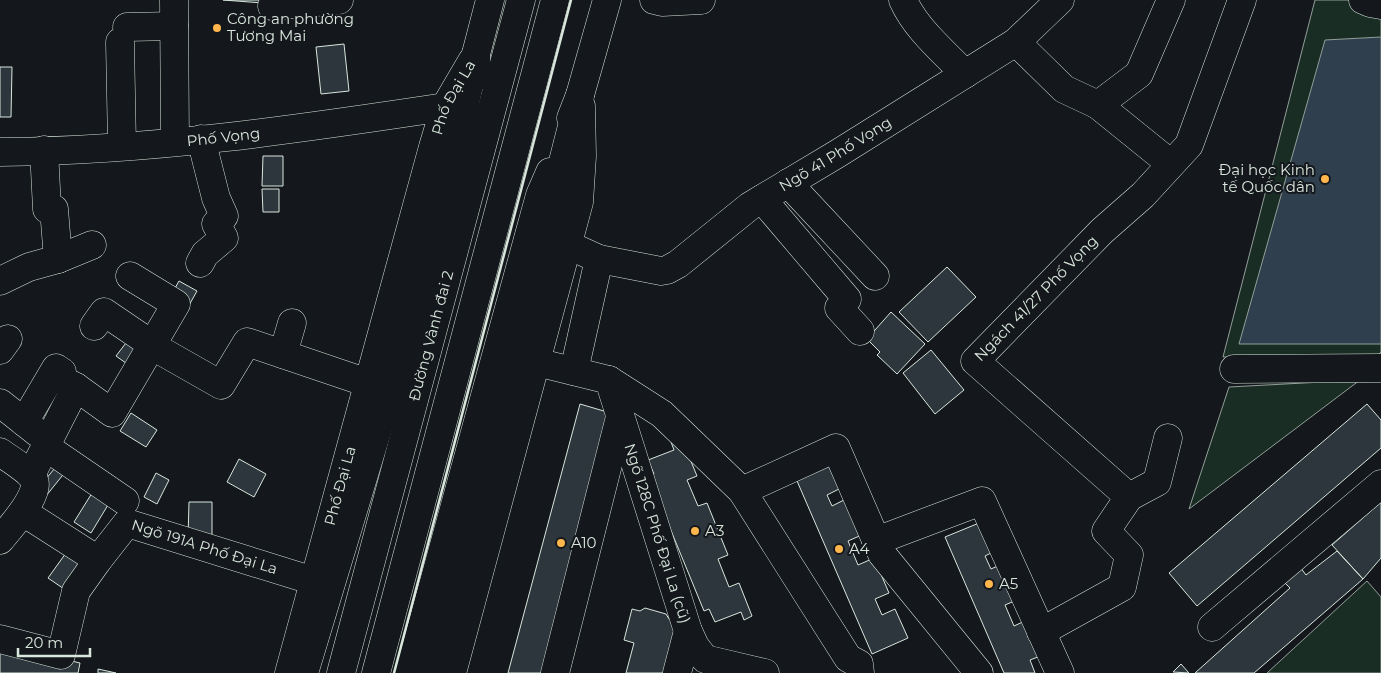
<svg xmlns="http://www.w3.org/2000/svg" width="1381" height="673" font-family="Montserrat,sans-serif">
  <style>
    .green { fill: #1a2d24; stroke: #939e99 }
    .water { fill: #2f3f4d; stroke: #939e99 }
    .building { fill: #2c363c; stroke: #d8e6dc }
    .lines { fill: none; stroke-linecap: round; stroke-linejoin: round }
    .minor-casing { stroke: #d8e6dc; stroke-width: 29 }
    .major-casing { stroke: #d8e6dc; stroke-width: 29 }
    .highway-casing { stroke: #d8e6dc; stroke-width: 29 }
    .minor { stroke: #14181c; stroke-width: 28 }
    .major { stroke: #14181c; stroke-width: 28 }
    .highway { stroke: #14181c; stroke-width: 28 }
    .wall { stroke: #d8e6dc; stroke-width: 2.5 }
    .poi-dot { fill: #ffb74d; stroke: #14181c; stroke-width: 2 }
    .labels { text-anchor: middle; stroke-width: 4; stroke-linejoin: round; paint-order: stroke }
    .poi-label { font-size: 15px; fill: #d8e6dc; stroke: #14181c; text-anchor: start }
    .street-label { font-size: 15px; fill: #d8e6dc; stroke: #14181c }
  </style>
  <rect width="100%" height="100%" fill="#14181c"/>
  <path class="green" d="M1315 0H1381V352L1377 356 1223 357Z
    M1360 380 1189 509 1229 387Z
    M1367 581 1381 597V673H1267Z"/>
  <path class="water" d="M1381 37V344H1239L1325 40Z"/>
  <path class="building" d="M223 0H263V3Z
    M344 44 349 91 321 94 316 47Z
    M0 67H12L11 117H0Z
    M263 156H283V186H262Z
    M262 189H279V212H263Z
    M947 267 976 297 928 342 899 312Z
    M179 281 197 291 188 307 170 297Z
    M891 312 925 344 897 374 877 355 880 352 867 339Z
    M129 339 143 349 130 366 116 356Z
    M931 350 964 390 935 414 903 373Z
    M580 404 614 414 544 673H508Z
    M1367 404 1381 420V448L1197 606 1169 573Z
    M131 413 157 430 146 447 120 431Z
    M681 437 697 476 687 480 698 506 707 503 728 555 718 559 729 587 739 583 752 616 744 620 741 612 715 622 709 609 704 611 649 477 654 474 648 460 674 450 671 442Z
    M831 458 843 487 827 495 832 506 848 498 864 534 848 541 858 565 874 558 889 593 875 599 882 615 895 609 908 638 872 654 794 474Z
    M62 459 70 466 46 496 38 489Z
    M239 459 266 474 254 497 227 482Z
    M156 473 169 480 157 504 144 497Z
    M97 485 114 495 91 533 74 522Z
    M189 502H212V539H188Z
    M1381 502V558L1363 579 1332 545Z
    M984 521 997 550 985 556 991 569 1004 563 1019 599 1005 605 1014 626 1027 620 1043 655 1030 660 1035 673H1004L945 537Z
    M71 546 92 560 70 593 48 578Z
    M1337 551 1363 579 1254 673H1195L1290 588 1284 582 1300 567 1306 575Z
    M645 608 666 614 669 619 681 622 669 673H626L634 643 624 640 632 609 640 611Z
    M0 644 80 663 78 673H0Z
    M1181 664 1189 673 1173 672Z
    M98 669 116 673H98Z"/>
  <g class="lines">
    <defs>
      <g id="minor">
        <path d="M174 0 175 141"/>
        <path d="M654 0 662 2 701 0"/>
        <path d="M903 0C916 29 943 51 965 74"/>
        <path d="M1363 0 1370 3 1381 5"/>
        <path d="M272 6 339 0"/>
        <path d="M127 27 174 26"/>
        <path d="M120 42 122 146"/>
        <path d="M1016 42 1064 89 1098 105 1171 164"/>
        <path d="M1098 105 1139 74 1171 0"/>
        <path d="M44 150 47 209H54L58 259"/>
        <path id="s1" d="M0 152C149 151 299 129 445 107"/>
        <path d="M788 183 875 276"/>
        <path d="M762 199 847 299 839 308 860 331"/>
        <path id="s2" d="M568 245 599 259 661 271 667 270 678 264 750 206 837 154 1016 42 1060 0"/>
        <path d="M200 263 205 254 224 238 216 224 224 216 216 198 201 139"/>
        <path d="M0 281 29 267 58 259 92 245"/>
        <path d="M94 326 104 312 163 352 221 385 247 342 368 383"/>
        <path d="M0 350 8 339"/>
        <path d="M283 354 292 323"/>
        <path id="s3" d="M536 362 609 380 688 631 695 646 705 659 765 673"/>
        <path d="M1234 369 1381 368"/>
        <path d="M574 371 599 259"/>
        <path d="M609 380 662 414 742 491"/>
        <path d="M0 403 38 433"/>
        <path d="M24 422 56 368 62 372 59 378 76 387"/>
        <path id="s4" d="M1168 438 1157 482 1129 497 975 361 1102 231 1143 195 1189 145 1242 0"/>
        <path d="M46 447 125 501"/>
        <path d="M0 452C8 458 30 471 34 480 41 494 9 529 0 540"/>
        <path d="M31 475 76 387 112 413 176 304 130 276"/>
        <path d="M23 512 98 560"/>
        <path d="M876 541 982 501 1060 673"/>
        <path d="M1212 627 1381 484"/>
        <path d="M1041 632 1122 587 1129 555 1106 531 1129 497"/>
        <path id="s5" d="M0 639 61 655 76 591 98 560 127 523 314 581"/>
        <path d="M555 673 620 417"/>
        <path d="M677 673 688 631"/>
        <path d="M860 673 859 664 848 658 742 491 836 448 882 554 979 673"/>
      </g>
      <g id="major">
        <path d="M476 77V54L490 0"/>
        <path d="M571 118 580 95 607 0"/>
        <path id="s6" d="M289 673 433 147 445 107 472 61"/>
        <path d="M409 673 540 195 550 172"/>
        <path d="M452 673 579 202 582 156 581 106"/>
      </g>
      <g id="highway">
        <path d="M304 673 433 246 476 54"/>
        <path id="s7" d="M341 673 521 0"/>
        <path d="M376 673 555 0"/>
        <path d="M429 673 499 412 580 95"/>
      </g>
    </defs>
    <use href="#minor" class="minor-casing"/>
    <use href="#major" class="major-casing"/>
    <use href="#highway" class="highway-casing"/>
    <use href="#minor" class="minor"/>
    <use href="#major" class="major"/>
    <use href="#highway" class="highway"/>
    <path class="wall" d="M394 673 571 0"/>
  </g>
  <g class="poi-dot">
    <circle cx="217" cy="28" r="5"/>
    <circle cx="1325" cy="179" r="5"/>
    <circle cx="695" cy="531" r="5"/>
    <circle cx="561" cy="543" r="5"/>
    <circle cx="839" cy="549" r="5"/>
    <circle cx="989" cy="584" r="5"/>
  </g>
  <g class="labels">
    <g class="poi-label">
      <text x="227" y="24">Công an phường<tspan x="227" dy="17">Tương Mai</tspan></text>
      <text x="1315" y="175" text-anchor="end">Đại học Kinh<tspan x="1315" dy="17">tế Quốc dân</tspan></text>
      <text x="705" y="536">A3</text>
      <text x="571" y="548">A10</text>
      <text x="849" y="554">A4</text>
      <text x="999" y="589">A5</text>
    </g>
    <g class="street-label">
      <text dy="5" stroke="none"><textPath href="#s6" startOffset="599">Phố Đại La</textPath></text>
      <text dy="5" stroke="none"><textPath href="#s1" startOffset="224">Phố Vọng</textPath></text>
      <text dy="5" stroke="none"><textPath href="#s2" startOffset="308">Ngõ 41 Phố Vọng</textPath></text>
      <text dy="5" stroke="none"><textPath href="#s4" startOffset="370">Ngách 41/27 Phố Vọng</textPath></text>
      <text dy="5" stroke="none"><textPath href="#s7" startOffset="349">Đường Vành đai 2</textPath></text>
      <text dy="5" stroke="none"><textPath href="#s6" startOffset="194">Phố Đại La</textPath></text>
      <text dy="5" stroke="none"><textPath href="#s3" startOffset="236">Ngõ 128C Phố Đại La (cũ)</textPath></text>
      <text dy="5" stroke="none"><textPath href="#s5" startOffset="295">Ngõ 191A Phố Đại La</textPath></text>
    </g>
  </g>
  <path d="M18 648v8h72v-8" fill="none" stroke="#d8e6dc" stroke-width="2.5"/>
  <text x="25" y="648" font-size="15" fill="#d8e6dc" stroke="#14181c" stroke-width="4" paint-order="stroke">20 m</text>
</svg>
